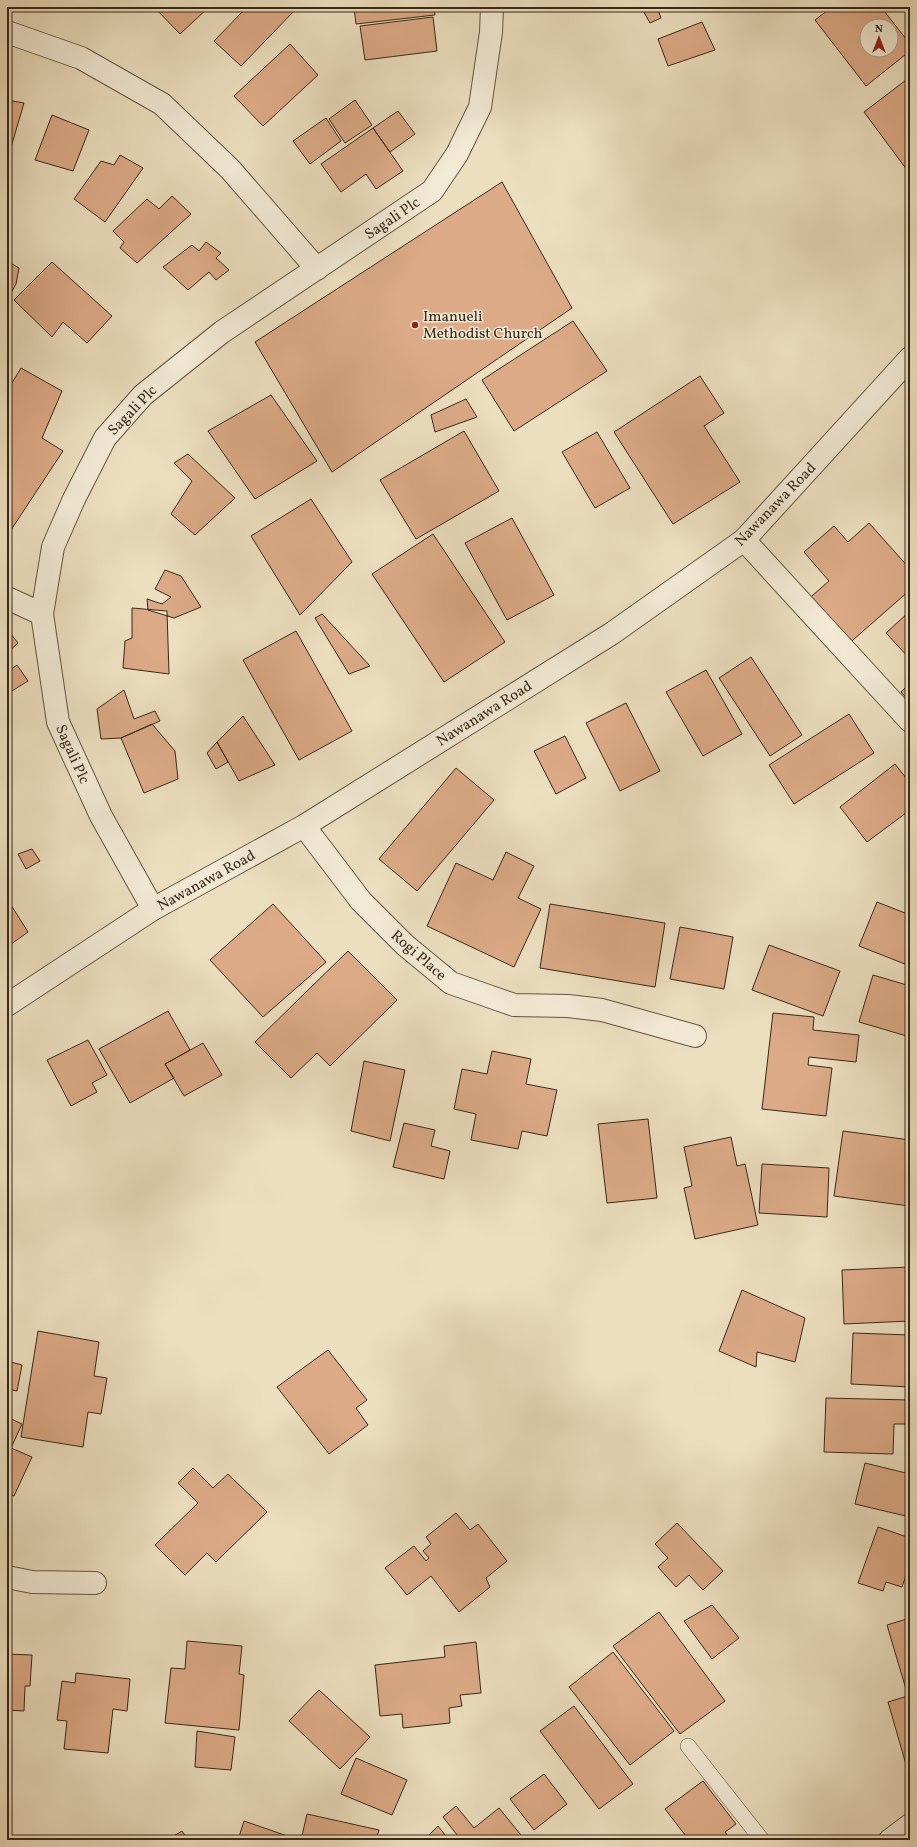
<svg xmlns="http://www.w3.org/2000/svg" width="917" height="1847" font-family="Vollkorn,serif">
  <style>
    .building { fill: #dcaa87; stroke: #382818; fill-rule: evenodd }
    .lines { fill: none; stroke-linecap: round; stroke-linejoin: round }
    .service-casing { stroke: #655642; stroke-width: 16 }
    .minor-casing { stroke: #655642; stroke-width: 24 }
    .tertiary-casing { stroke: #655642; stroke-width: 24 }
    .service { stroke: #f3ead6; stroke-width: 15 }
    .minor { stroke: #f3ead6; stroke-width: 22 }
    .tertiary { stroke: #f3ead6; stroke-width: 22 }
    .poi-dot { fill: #8f2418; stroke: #f3ead6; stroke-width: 1.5 }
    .labels { text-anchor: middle; stroke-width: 3; stroke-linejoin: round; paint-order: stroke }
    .street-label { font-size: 15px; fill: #382818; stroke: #f3ead6 }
    .poi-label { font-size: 15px; fill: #382818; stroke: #f3ead6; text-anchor: start }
  </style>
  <rect width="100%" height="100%" fill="#ecdfc0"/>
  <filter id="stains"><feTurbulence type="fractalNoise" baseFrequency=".005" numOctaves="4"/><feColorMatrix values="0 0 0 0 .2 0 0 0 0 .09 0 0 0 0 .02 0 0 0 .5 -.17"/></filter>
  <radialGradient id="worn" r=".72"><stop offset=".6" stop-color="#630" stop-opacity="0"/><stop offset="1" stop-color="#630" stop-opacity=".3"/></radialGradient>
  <path class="building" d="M154 7H209L180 34Z
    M247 7H294L296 9 241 66 214 41Z
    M354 7H434L435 15 356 24Z
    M641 7H657L661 18 650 23Z
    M832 7H881L910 44V51L866 86 815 20ZM867 26H891V50H867Z
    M433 17 437 51 365 60 360 26Z
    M702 22 715 50 668 66 658 39Z
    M290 44 318 75 263 126 234 96Z
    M910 77V168L907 170 864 112Z
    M7 100 24 103 7 161Z
    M355 100 372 125 345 143 329 119Z
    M398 111 415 134 390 152 373 128Z
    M52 115 89 130 73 171 35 160Z
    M326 118 341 141 310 164 293 141Z
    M373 128 403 171 376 189 366 174 341 192 321 164Z
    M120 155 143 168 105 222 74 199 101 161 114 165Z
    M502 182 572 308 332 472 255 342Z
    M172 196 191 214 137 263 120 248 124 242 113 231 147 199 159 209Z
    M206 242 221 253 216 258 229 270 216 280 209 272 188 290 163 267 192 245 199 251Z
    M7 261 19 268 16 284 7 300Z
    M52 262 112 316 87 343 63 322 52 337 14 300Z
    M573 321 607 371 514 431 482 380Z
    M21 368 62 391 42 438 63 451 7 536V391Z
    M700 376 724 413 704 426 740 482 673 524 614 432Z
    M271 395 317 461 255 499 208 431Z
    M466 399 477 417 435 432 431 415Z
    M464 431 499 491 416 539 380 480Z
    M597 432 630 488 595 508 562 452Z
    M188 454 235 498 195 535 171 514 192 481 174 463Z
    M311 499 352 562 300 615 251 536Z
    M512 518 554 595 507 620 465 543Z
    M869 523 910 569V590L845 647 805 602 829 581 804 552 834 526 848 542Z
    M433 534 505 642 444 682 372 574Z
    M165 570 181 576 201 607 174 618 148 610 147 599 162 604 171 597 155 589Z
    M132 608 167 611 169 674 123 668 125 641 132 638Z
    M910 611V659L886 633Z
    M322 614 370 666 349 674 315 618Z
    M7 629 18 643 7 653Z
    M296 631 352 731 299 760 243 660Z
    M751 657 802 735 770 756 719 678Z
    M17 665 28 681 7 694V672Z
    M706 670 742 734 703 756 666 692Z
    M910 683V702L901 692Z
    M124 690 134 719 155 711 160 721 121 738 101 739 97 709Z
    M626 703 660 771 620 791 586 723Z
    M849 714 874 753 794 804 769 765Z
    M243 716 275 765 239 781 217 742Z
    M152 724 175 751 178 779 144 793 121 738Z
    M565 736 586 778 556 794 534 751Z
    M217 742 228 762 216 769 207 753Z
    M895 764 910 783V810L867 842 840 807Z
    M456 768 494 800 417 891 379 859Z
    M32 849 40 861 26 869 18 854Z
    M506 852 534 866 518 898 541 909 514 967 427 926 456 863 493 880Z
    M877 902 910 915V966L859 946Z
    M273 904 326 962 263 1017 210 960Z
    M550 904 665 923 655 987 540 968Z
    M11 905 28 932 7 947V908Z
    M680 927 733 937 724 989 670 979Z
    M769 945 840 971 823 1016 752 990Z
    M348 951 397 1000 330 1066 317 1053 291 1078 255 1042Z
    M873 975 910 986V1037L859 1022Z
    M168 1011 190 1050 165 1064 174 1078 130 1103 99 1049Z
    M773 1013 814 1017 813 1030 859 1035 856 1062 809 1057 808 1065 832 1068 826 1116 762 1109Z
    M88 1040 107 1075 92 1083 97 1092 71 1106 47 1060Z
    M203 1043 222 1075 184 1096 165 1064Z
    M492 1051 531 1059 526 1084 557 1090 547 1136 522 1131 518 1149 471 1140 476 1114 454 1109 462 1069 487 1074Z
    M364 1061 405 1070 390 1141 351 1131Z
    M648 1119 657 1198 607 1203 598 1124Z
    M404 1123 435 1130 431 1146 450 1151 444 1179 393 1167Z
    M843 1131 910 1140 909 1206 834 1196Z
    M731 1137 737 1166 745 1164 758 1225 695 1239 684 1188 692 1186 684 1147Z
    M762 1164 829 1168 827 1217 759 1213Z
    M910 1267V1321L844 1324 842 1270Z
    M742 1290 805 1318 795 1362 757 1352 756 1367 719 1351Z
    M38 1331 99 1342 94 1376 107 1378 101 1414 88 1412 83 1447 21 1437Z
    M853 1333 910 1335V1387L851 1384Z
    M328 1350 367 1400 356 1408 368 1425 329 1454 277 1387Z
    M7 1361 22 1365 17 1391 7 1389Z
    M826 1398 910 1400V1424H894L893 1454 824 1452Z
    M7 1417 22 1424 11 1448 32 1457 14 1496 7 1493Z
    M865 1463 910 1474V1517L855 1504Z
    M193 1468 213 1488 228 1474 267 1512 216 1562 207 1553 185 1575 155 1545 198 1503 178 1483Z
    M456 1513 470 1530 478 1524 507 1561 486 1578 490 1587 459 1612 431 1576 407 1595 385 1568 414 1546 426 1561 429 1558 423 1551 431 1544 426 1537Z
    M677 1523 723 1571 703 1590 689 1575 676 1587 658 1567 668 1558 655 1544Z
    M878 1527 910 1538V1564L902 1587 886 1582 883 1591 858 1583Z
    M712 1605 739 1638 712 1659 684 1621Z
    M659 1612 725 1701 680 1734 613 1646Z
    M910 1618V1774L909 1775 888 1702 908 1696 887 1625Z
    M187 1641 242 1646 239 1674 244 1675 239 1730 165 1723 171 1668 185 1669Z
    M476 1642 481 1693 460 1695 462 1706 449 1708 450 1723 403 1728 402 1714 380 1716 375 1665 445 1657 444 1646Z
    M613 1652 674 1731 630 1765 569 1687Z
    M7 1654 32 1655 30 1686H25L24 1711 7 1710Z
    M76 1673 130 1679 127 1711 113 1709 108 1753 64 1749 67 1721 57 1720 62 1681 75 1683Z
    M319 1690 370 1737 340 1769 289 1721Z
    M574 1706 633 1784 599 1809 540 1731Z
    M197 1731 235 1737 231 1770 195 1767Z
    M356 1758 407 1780 392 1815 341 1794Z
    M544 1774 567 1804 534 1830 510 1799Z
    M703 1781 736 1824 725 1832 731 1840H689L665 1809Z
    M456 1806 474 1828 499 1808 525 1840H461L443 1817Z
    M307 1814 379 1830 376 1840H301Z
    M244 1821 296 1839 295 1840H238Z
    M438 1826 449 1840H424Z
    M182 1831 188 1840H167Z"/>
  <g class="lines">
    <defs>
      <path id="service" d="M688 1746 762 1840"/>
      <path id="minor" d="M7 32 81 58 162 104 230 169 317 269
        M744 540 910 721
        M7 598 42 614
        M304 826 361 901 405 945 451 983 514 1005 568 1006 602 1010 695 1036
        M153 909 101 816 58 722 42 614 53 547 74 499 105 438 143 395 222 332 432 191 457 154 480 107 491 32 492 7
        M7 1577 32 1582 95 1583
        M890 1840 910 1825"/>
      <path id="tertiary" d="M7 1005 153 909 304 826 611 634 744 540 910 358"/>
    </defs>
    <use href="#service" class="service-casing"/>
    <use href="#minor" class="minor-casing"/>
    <use href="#tertiary" class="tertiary-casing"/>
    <use href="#service" class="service"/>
    <use href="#minor" class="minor"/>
    <use href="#tertiary" class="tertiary"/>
  </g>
  <circle class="poi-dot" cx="415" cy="325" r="4"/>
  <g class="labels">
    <g class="street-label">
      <text transform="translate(392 218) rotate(-34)" y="5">Sagali Plc</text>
      <text transform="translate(132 410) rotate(-46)" y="5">Sagali Plc</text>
      <text transform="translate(775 504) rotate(-46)" y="5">Nawanawa Road</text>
      <text transform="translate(484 713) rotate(-32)" y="5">Nawanawa Road</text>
      <text transform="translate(73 754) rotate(66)" y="5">Sagali Plc</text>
      <text transform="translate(206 880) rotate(-29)" y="5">Nawanawa Road</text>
      <text transform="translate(419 955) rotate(41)" y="5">Rogi Place</text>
    </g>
    <g class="poi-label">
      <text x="423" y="321">Imanueli<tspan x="423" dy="17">Methodist Church</tspan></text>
    </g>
  </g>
  <rect width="917" height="1847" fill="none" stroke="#ecdfc0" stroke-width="24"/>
  <rect x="8" y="8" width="901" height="1831" fill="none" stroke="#382818" stroke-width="2"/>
  <rect x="12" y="12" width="893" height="1823" fill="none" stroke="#382818"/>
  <g transform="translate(879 38)"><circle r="19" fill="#f3ead6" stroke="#a89c8a"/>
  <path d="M0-3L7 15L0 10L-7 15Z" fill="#8f2418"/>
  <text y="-6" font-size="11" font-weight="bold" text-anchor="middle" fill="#382818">N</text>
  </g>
  <rect width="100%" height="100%" filter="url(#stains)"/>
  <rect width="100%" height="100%" fill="url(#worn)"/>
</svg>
